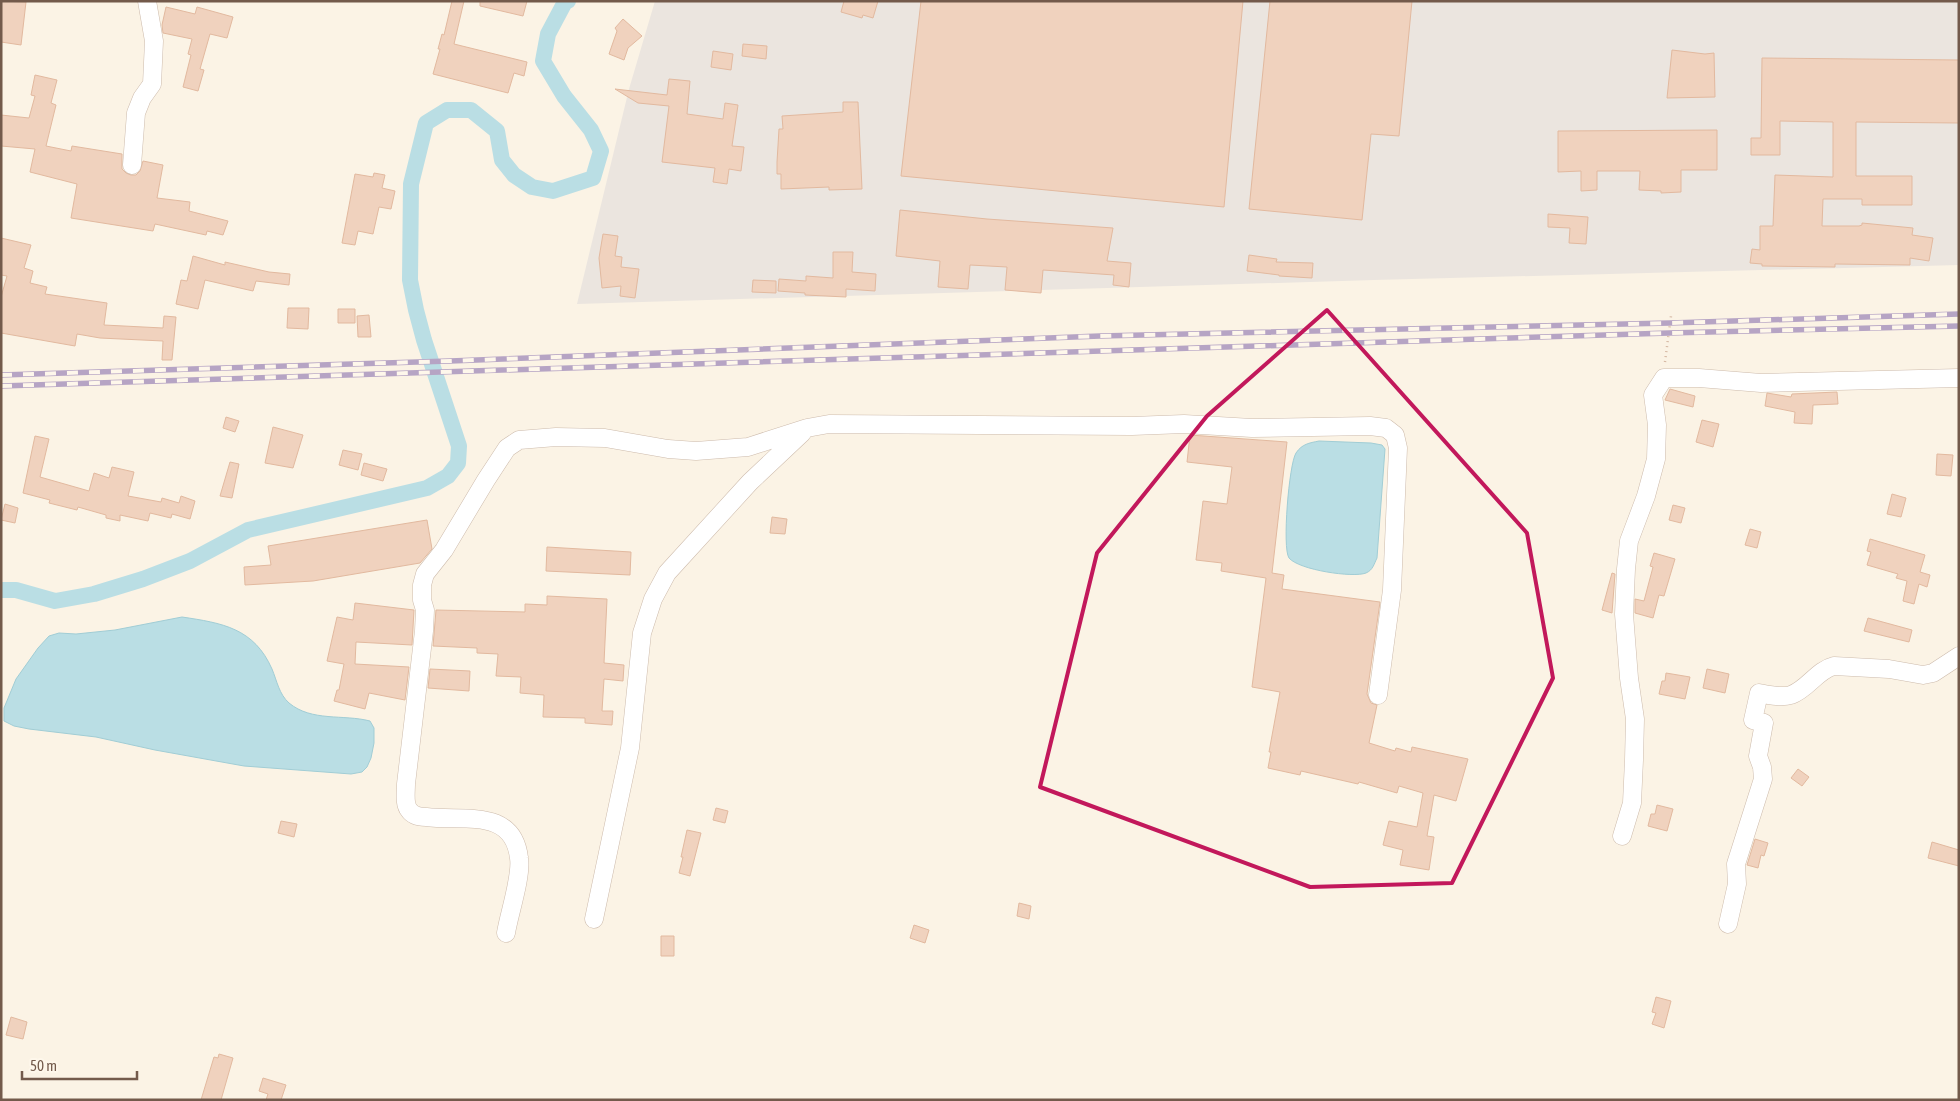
<svg xmlns="http://www.w3.org/2000/svg" width="1960" height="1101" font-family="'Asap Condensed',sans-serif">
  <style>
    .industrial { fill: #ebe5df }
    .water { fill: #badee4; stroke: #a1cdd5 }
    .lines { fill: none; stroke-linecap: round; stroke-linejoin: round }
    .canal { stroke: #badee4; stroke-width: 16 }
    .building { fill: #f0d2be; stroke: #e2b99f }
    .minor-casing { stroke: #cdbbac; stroke-width: 19 }
    .path { stroke: #d4b6a1; stroke-width: 2.5; stroke-dasharray: 1 4; stroke-linecap: butt }
    .minor { stroke: #fff; stroke-width: 18 }
    .rail-casing { stroke: #b6a4c4; stroke-width: 5.5 }
    .rail { stroke: #fef7eb; stroke-width: 4; stroke-dasharray: 11; stroke-linecap: butt }
    .marked { fill: none; stroke: #c2185b; stroke-width: 4; stroke-linejoin: round }
  </style>
  <rect width="100%" height="100%" fill="#fbf3e5"/>
  <path class="industrial" d="M655 1H1959V265L1374 280 577 304 629 89Z"/>
  <path class="water" d="M1319 441 1371 443 1382 445 1385 449 1377 558C1374 564 1373 570 1366 573 1353 578 1299 570 1289 558 1282 548 1289 464 1296 453 1302 444 1309 443 1319 441Z
    M182 617C222 623 254 628 272 669 277 681 279 694 289 703 312 722 343 714 370 721L374 728V743L371 758 367 767 362 772 351 774 244 766 155 750 96 737 29 729 14 726 4 721V708L16 679 38 648 49 636 59 633 76 634 115 630Z"/>
  <g class="lines">
    <path class="canal" d="M1 590H16L55 601 94 594 143 579 190 561 248 530 427 488 448 476 458 463 459 446 424 340 416 310 410 280 411 184 426 123 447 110H471L497 131 502 160 514 175 532 187 553 191 593 178 601 151 591 130 564 96 543 61 548 34 565 2 568 1"/>
  </g>
  <path class="building" d="M1 1 26 2 21 45 1 42Z
    M452 1H464L454 44 527 62 524 76 514 73 508 93 433 74 440 49H438L442 34 444 35Z
    M480 1H527L523 16 480 6Z
    M844 1H878L873 18 863 15 862 18 841 12Z
    M921 1H1243L1224 207 901 176Z
    M1270 1H1412L1399 136 1371 134 1362 220 1249 209Z
    M166 7 195 14 197 7 233 17 227 38 210 34 200 69 204 70 198 91 183 87 191 55 188 54 192 39 163 33 162 25Z
    M623 19 642 36 628 48 624 60 609 54 617 31 615 28Z
    M743 44 767 46 766 59 742 56Z
    M1672 50 1705 54 1714 53 1715 97 1667 98Z
    M713 51 733 54 731 70 711 67Z
    M1762 58 1959 60V123L1856 122V176H1912V205H1862V199H1823L1822 226H1859L1862 225V223L1913 228 1912 235 1933 238 1929 261 1910 258V265L1835 264V267L1762 266V264L1750 263 1752 249 1760 250V226H1773L1775 175 1833 177V122L1780 121V155H1751V138H1761Z
    M35 75 57 80 51 103 56 105 46 146 71 151 72 146 122 154V169L126 173 131 175H136L140 171 143 161 163 165 157 198 190 202 189 211 228 221 223 235 207 231 206 235 155 224 153 231 71 218 77 184 30 172 35 149 1 146V115L29 118 35 96 31 95Z
    M669 79 690 81 687 114 723 119 725 103 738 105 732 146 744 147 741 171 729 169 727 184 713 182 715 168 662 162 669 106 638 103 615 89 667 95Z
    M843 102H858L862 189 829 190V187L781 189V174H777V162L779 129H783L782 116 843 112Z
    M1717 130V170H1681V192L1661 193V191L1639 190 1640 171H1597V190L1581 191V171L1558 172V131Z
    M374 173 385 175 382 188 395 191 391 209 379 207 373 234 358 231 355 245 342 243 355 174 373 177Z
    M900 210 987 219 1113 228 1107 261 1131 263 1129 287 1113 285 1114 275 1043 270 1041 293 1005 290 1007 267 970 265 968 289 938 287 940 261 896 256Z
    M1548 214 1588 217 1586 244 1569 243 1570 228 1548 227Z
    M603 234 618 236 615 256 622 257 621 267 639 269 635 298 620 296 621 286 602 288 599 258Z
    M1 238 31 245 24 268 33 271 30 283 47 287 45 294 107 303 104 325 163 328 164 316 176 317 172 360H162L163 341 100 338 77 334 75 346 1 333V297L7 276 1 275Z
    M833 252H853L852 272 876 274 875 291 846 289V297L805 295V293L778 291 779 279 806 281V276L833 278Z
    M1249 255 1277 259 1276 262 1313 263 1312 278 1279 276V275L1247 271Z
    M193 256 225 265V262L269 272 290 274 289 285 256 281 253 291 205 280 198 309 176 304 181 280 187 281Z
    M753 280 776 281V293L752 292Z
    M288 308H309L308 329 287 328Z
    M338 309H355V323H338Z
    M369 315 371 337H358L357 316Z
    M1670 389 1695 396 1693 407 1665 400Z
    M1837 392 1838 404 1813 405 1812 424 1794 423 1795 412 1765 406 1767 393 1791 397 1792 394Z
    M226 417 239 421 235 432 223 428Z
    M1702 420 1719 424 1713 447 1696 442Z
    M273 427 303 435 293 468 265 463Z
    M1190 435 1287 442 1272 573 1284 575 1282 589 1380 602 1367 694 1371 703 1377 705 1369 743 1395 751 1396 748 1411 752 1412 747 1468 759 1456 801 1434 795 1427 836 1434 837 1429 870 1400 865 1403 850 1383 845 1389 821 1417 827 1423 793 1399 786 1397 793 1359 782 1358 784 1301 771 1300 775 1268 768 1271 752H1269L1280 692 1252 687 1266 578 1221 571 1222 563 1196 560 1203 501 1227 504 1232 467 1187 462Z
    M35 436 49 439 40 477 89 491 94 473 109 478 112 467 134 472 128 496 161 502 162 498 179 503 181 496 195 501 190 519 172 514 171 518 150 513 148 521 120 515V521L106 518V515L78 507 77 510 49 503 50 500 23 493Z
    M343 450 362 454 358 470 339 465Z
    M1937 454 1953 455 1951 476 1936 475Z
    M230 462 239 464 232 498 220 496Z
    M364 463 387 469 383 481 361 475Z
    M1892 494 1906 498 1901 517 1887 514Z
    M5 504 18 508 15 523 1 520Z
    M1673 505 1685 508 1681 523 1669 520Z
    M772 517 787 519 785 534 770 533Z
    M427 520 432 549 420 563 313 581 245 585 244 567 271 565 268 546Z
    M1750 529 1761 532 1757 548 1745 545Z
    M1870 539 1925 555 1920 572 1930 575 1927 587 1919 584 1914 604 1903 601 1907 581 1896 578 1898 574 1867 565 1871 552 1867 551Z
    M547 547 631 552 630 575 546 571Z
    M1654 553 1675 559 1664 596 1659 595 1653 618 1635 613V599L1644 601 1653 567 1650 566Z
    M1612 573 1615 574 1612 613 1602 610Z
    M547 596 607 599 604 663 624 665 623 681 604 679 602 711H613L612 725 585 723V718L543 717 544 695 520 693 521 677 496 676 498 654 477 653V648L433 646 436 610 525 612V604L547 605Z
    M355 603 414 610 412 645 356 642 355 664 409 667 405 700 369 693 365 709 334 701 337 690H339L344 664 327 661 337 617 353 620Z
    M1868 618 1912 630 1909 642 1864 631Z
    M430 669 470 671 469 691 428 688Z
    M1707 669 1729 674 1725 693 1703 688Z
    M1666 673 1690 677 1685 699 1659 694 1662 681H1665Z
    M1798 769 1809 777 1802 786 1791 778Z
    M1657 805 1673 809 1667 831 1648 826 1651 814H1655Z
    M716 808 728 811 725 823 713 820Z
    M281 821 297 824 294 837 278 833Z
    M687 830 701 833 690 876 679 873 683 857H681Z
    M1755 839 1768 843 1764 856 1761 855 1758 868 1747 865Z
    M1932 842 1959 850V866L1928 858Z
    M1019 903 1031 906 1029 919 1017 916Z
    M914 925 929 930 925 943 910 938Z
    M661 936H674V956H661Z
    M1656 997 1671 1001 1664 1028 1652 1024 1656 1013 1652 1012Z
    M11 1017 27 1022 23 1039 6 1035Z
    M219 1054 233 1058 221 1100H201L214 1057 218 1058Z
    M263 1078 286 1085 281 1100H266L268 1094 259 1091Z"/>
  <g class="lines">
    <defs>
      <path id="minor" d="M132 165 136 113 142 98 152 84 154 41 147 1
        M1622 836 1632 803 1634 760 1635 719 1629 678 1624 614 1626 569 1629 541 1646 496 1656 459 1657 425 1653 395 1664 378H1699L1761 383 1959 378
        M594 919 630 748 642 633 653 599 667 573 750 482 802 433
        M1728 924 1737 884 1736 864 1763 779 1762 767 1758 756 1764 723 1753 720 1759 693C1769 695 1781 698 1791 695 1808 689 1817 670 1834 666L1889 669 1923 675 1933 673 1959 656
        M506 933C509 914 522 876 519 858 513 807 463 822 426 817 420 817 413 816 409 810 404 804 406 792 406 784L424 631 425 610 422 600V585L425 574 444 550 486 480 507 448 519 440 556 437 605 438 668 449 696 451 748 447 807 428 829 424 1132 426 1184 424 1252 428 1370 426 1386 428 1395 435 1398 448 1392 590 1378 695"/>
    </defs>
    <use href="#minor" class="minor-casing"/>
    <path class="path" d="M1665 362 1671 316"/>
    <use href="#minor" class="minor"/>
    <defs>
      <path id="rail" d="M1 375 450 361 1100 336 1670 323 1959 314
        M1 386 1669 333 1959 326"/>
    </defs>
    <use href="#rail" class="rail-casing"/>
    <use href="#rail" class="rail"/>
  </g>
  <path class="marked" d="M1327 310 1527 533 1553 678 1452 883 1310 887 1040 787 1097 553 1207 416Z"/>
  <rect width="1960" height="1101" fill="none" stroke="#735a4b" stroke-width="5"/>
  <path d="M22 1071v8h115v-8" fill="none" stroke="#735a4b" stroke-width="2.5"/>
  <text x="30" y="1071" font-size="15" fill="#735a4b" stroke="#fef7eb" stroke-width="4" paint-order="stroke">50 m</text>
</svg>
